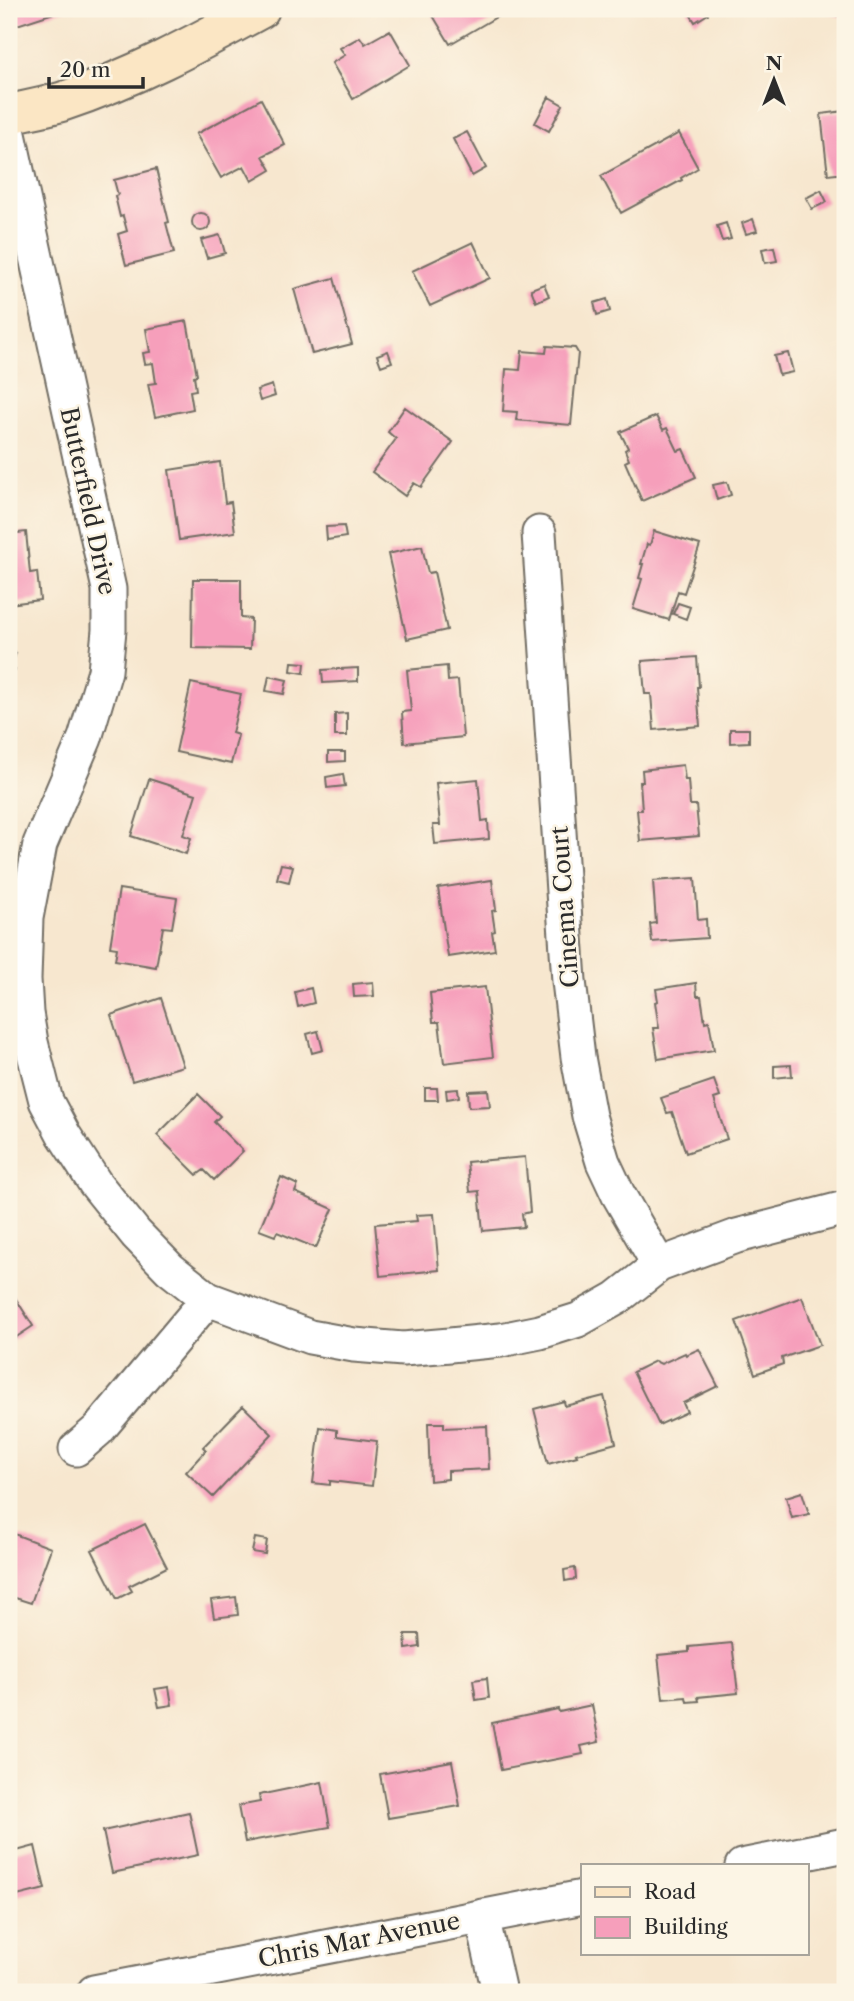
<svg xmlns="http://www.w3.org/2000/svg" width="854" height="2001" font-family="'Libre Caslon Text',serif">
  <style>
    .building { fill: #f69fbb }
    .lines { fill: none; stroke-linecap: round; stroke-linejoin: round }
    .street-casing { stroke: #726d64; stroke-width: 37 }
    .secondary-casing { stroke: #726d64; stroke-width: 42 }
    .street { stroke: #fff; stroke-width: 33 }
    .secondary { stroke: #fbe6c4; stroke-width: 38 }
    .labels { text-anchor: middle; stroke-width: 5; stroke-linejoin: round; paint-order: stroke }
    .street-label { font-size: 24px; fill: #2b2b2b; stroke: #fcf5e5 }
  </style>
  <rect width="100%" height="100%" fill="#fcf5e5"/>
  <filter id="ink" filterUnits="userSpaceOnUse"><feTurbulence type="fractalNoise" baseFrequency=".0143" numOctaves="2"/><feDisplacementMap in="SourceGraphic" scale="14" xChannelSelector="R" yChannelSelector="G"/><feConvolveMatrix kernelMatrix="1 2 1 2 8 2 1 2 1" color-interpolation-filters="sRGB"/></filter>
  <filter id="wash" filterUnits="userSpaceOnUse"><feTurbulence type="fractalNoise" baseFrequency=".00686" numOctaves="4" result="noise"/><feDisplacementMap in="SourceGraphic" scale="28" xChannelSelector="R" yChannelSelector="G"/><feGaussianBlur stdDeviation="1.57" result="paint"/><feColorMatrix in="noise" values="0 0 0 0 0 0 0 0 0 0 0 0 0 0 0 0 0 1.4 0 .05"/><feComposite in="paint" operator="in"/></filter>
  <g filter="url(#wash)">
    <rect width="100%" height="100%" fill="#f7e7cf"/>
    <g id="blocks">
      <path class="building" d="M9 9H66L11 27Z
        M429 9H510L450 44Z
        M687 9H705L708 14 695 22Z
        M827 9H845V18L826 12Z
        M390 30 410 65 353 99 332 63 345 55 340 48 360 37 365 44Z
        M549 97 563 105 549 131 535 123Z
        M261 99 285 145 263 156 271 170 252 181 244 166 221 178 196 134Z
        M845 111V173L828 175 821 114Z
        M467 132 486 168 472 176 453 139Z
        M679 133 698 168 681 178 682 180 621 213 601 176Z
        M156 169 169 222 166 223 174 253 126 265 118 234 127 231 123 216 120 217 115 196 118 195 114 180Z
        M821 190 827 202 812 209 806 198Z
        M192 222a9 9 0 1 1 18 0a9 9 0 1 1-18 0Z
        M753 219 757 231 746 234 742 223Z
        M726 223 731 239 722 241 717 226Z
        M220 235 225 253 207 258 201 240Z
        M473 242 490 278 430 306 412 271Z
        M774 247 777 261 765 263 762 249Z
        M334 278 352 344 312 354 294 289Z
        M544 284 549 296 536 302 531 289Z
        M607 299 610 311 597 315 594 303Z
        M187 321 197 375 194 376 196 390 190 391 193 409 155 417 148 384 156 383 153 363 145 364 143 353 150 352 146 329Z
        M547 346 575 348 578 353 571 425 516 420 517 412 503 411 506 369 520 370 522 351 546 353Z
        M388 351 392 362 381 366 377 355Z
        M788 353 793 372 779 375 774 356Z
        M272 385 275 396 260 401 257 390Z
        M405 407 453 442 421 487 414 483 405 496 372 472 396 439 388 432Z
        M656 416 663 430 667 428 678 451 683 449 696 477 642 501 625 462 629 460 625 450 628 448 620 432Z
        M220 462 225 503 231 502 235 532 179 540 169 470Z
        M727 482 731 495 717 500 713 485Z
        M344 526 346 537 327 540 326 527Z
        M654 531 700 545 684 593 678 591 669 620 633 609 642 579 639 578 643 564H641L647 544 650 545Z
        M26 532 30 573 37 572 40 600 9 604V534Z
        M422 546 428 573 434 572 447 630 407 639 388 554Z
        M193 579H241V618L251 619 250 649 192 648Z
        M678 603 690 607 686 619 673 614Z
        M9 651 16 653 11 667 15 669 9 686Z
        M697 657 699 687H697L700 726 654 730 651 694H645L642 661Z
        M292 662 305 663 304 673 291 671Z
        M447 666 448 681 458 680 463 737 404 743 402 712 411 711 407 670Z
        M358 668V681L323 683 322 670Z
        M269 676 287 680 284 694 266 691Z
        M191 683 241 694 232 733 238 735 231 764 176 752Z
        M347 713V736H335V714Z
        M730 729H749V742L730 743Z
        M328 752H345V761L328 762Z
        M683 765 685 780H688L690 805H696L699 836 640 841 637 810H642L640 782H643L642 770Z
        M343 774 345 786 327 788 326 777Z
        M149 779 196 794 183 835 191 838 186 854 131 836Z
        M478 779 482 821 488 820 489 839 435 844 433 825H440L436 783Z
        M281 864 293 866 289 882 277 879Z
        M695 878 698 920 706 919 707 938 652 942 650 924 656 923 653 881Z
        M492 880 496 910 492 911 495 931 492 932 495 950 448 957 438 888Z
        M119 889 177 898 172 928 163 927 156 967 115 960 117 948 110 947Z
        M373 982 374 996 354 997 353 984Z
        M696 983 697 996H701L705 1022 709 1021 714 1050 658 1059 653 1028H659L655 1002 658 1001 656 989Z
        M485 987 493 1057 444 1063 439 1022H433L430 993Z
        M311 988 314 1003 298 1007 295 992Z
        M161 998 183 1066 132 1081 111 1015Z
        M318 1031 323 1050 312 1053 307 1034Z
        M791 1065 792 1076 774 1078V1066Z
        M714 1080 720 1097 714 1099 727 1139 686 1153 672 1112 667 1113 661 1098Z
        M425 1088H437L438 1100H425Z
        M458 1089 459 1097 447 1099 446 1090Z
        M488 1090 490 1106 469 1107 468 1091Z
        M198 1094 220 1116 214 1122 243 1151 214 1180 204 1170 197 1175 157 1135Z
        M525 1157 530 1212 522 1214 524 1227 483 1231 479 1191 470 1192 467 1162Z
        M281 1177 298 1185 295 1192 333 1209 316 1248 277 1232 275 1236 259 1230Z
        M434 1214 439 1270 380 1276 375 1224 417 1221 416 1215Z
        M11 1291 33 1326 9 1342V1292Z
        M802 1297 820 1345 782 1358 783 1364 755 1374 736 1321Z
        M699 1349 718 1386 683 1403 687 1412 659 1425 633 1372 655 1361 661 1364 685 1353 686 1355Z
        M604 1396 616 1443 576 1454 577 1456 548 1464 534 1409 564 1401 565 1406Z
        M243 1406 272 1434 213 1497 186 1472 206 1450 203 1447Z
        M428 1423H444V1428L487 1426 489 1469 448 1471V1479L430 1481Z
        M320 1427 337 1430V1436L377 1441 372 1486 330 1481V1485L313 1483Z
        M802 1492 809 1514 792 1518 786 1497Z
        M145 1524 167 1567 129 1586 132 1591 117 1599 92 1550Z
        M9 1532 51 1548 31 1603 9 1596Z
        M255 1538 267 1540 265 1554 252 1552Z
        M575 1568 576 1579 565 1581 564 1570Z
        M236 1597 238 1615 214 1618 211 1600Z
        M405 1634H419L420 1647 406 1649Z
        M732 1643 738 1693 698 1697 699 1701 687 1702 686 1697 663 1699 658 1655 689 1652V1647Z
        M487 1678 489 1698 476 1700 473 1680Z
        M169 1687 172 1705 159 1707 155 1689Z
        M592 1705 599 1742 581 1746 583 1754 501 1770 492 1723 558 1709 559 1712Z
        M452 1761 460 1806 388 1818 380 1774Z
        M322 1782 330 1827 245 1842 238 1806 260 1802 259 1795Z
        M189 1812 198 1855 112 1873 103 1831Z
        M35 1846 45 1889 9 1898V1853Z"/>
    </g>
  </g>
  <g filter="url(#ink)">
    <use href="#blocks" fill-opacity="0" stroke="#726d64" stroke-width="2"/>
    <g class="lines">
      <defs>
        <path id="street" d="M9 134 109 589V630L105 671 85 738 40 844 26 918 24 979 26 1013 31 1042 46 1101 64 1135 95 1183 136 1234 170 1269 208 1299 310 1337 354 1345 403 1349 450 1345 501 1340 540 1332 578 1320 617 1298 659 1265 737 1236 845 1208
          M539 533 569 981 578 1057 589 1116 603 1162 618 1194 659 1265
          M76 1449 98 1430 208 1299
          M742 1866 845 1845
          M482 1916 499 1992
          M94 1992 583 1897"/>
        <path id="secondary" d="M9 114C26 110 44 107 61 102 131 79 196 44 260 9"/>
      </defs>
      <use href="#street" class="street-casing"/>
      <use href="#secondary" class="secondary-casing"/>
      <use href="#street" class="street"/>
      <use href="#secondary" class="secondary"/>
    </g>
  </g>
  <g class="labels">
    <g class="street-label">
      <text transform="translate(88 501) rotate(78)" y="8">Butterfield Drive</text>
      <text transform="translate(565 907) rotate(-94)" y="8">Cinema Court</text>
      <text transform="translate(359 1940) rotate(-11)" y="8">Chris Mar Avenue</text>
    </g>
  </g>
  <rect width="854" height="2001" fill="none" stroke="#fcf5e5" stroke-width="35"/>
  <rect x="581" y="1864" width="228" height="91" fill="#fcf5e5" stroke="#a8a49b" stroke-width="2"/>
  <rect x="595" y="1887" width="35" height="10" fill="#fbe6c4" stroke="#a8a49b" stroke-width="2"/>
  <text x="644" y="1899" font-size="21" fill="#2b2b2b">Road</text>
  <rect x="595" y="1917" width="35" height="21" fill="#f69fbb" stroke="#a8a49b" stroke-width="2"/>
  <text x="644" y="1934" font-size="21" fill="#2b2b2b">Building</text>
  <g transform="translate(774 80)" stroke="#fcf5e5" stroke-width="5" paint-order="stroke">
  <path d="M0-5L12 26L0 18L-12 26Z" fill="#2b2b2b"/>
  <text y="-10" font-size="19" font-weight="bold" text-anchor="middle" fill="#2b2b2b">N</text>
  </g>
  <path d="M49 77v10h94v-10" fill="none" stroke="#2b2b2b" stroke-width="3.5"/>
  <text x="60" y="77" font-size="21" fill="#2b2b2b" stroke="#fcf5e5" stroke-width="5" paint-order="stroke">20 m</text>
</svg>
